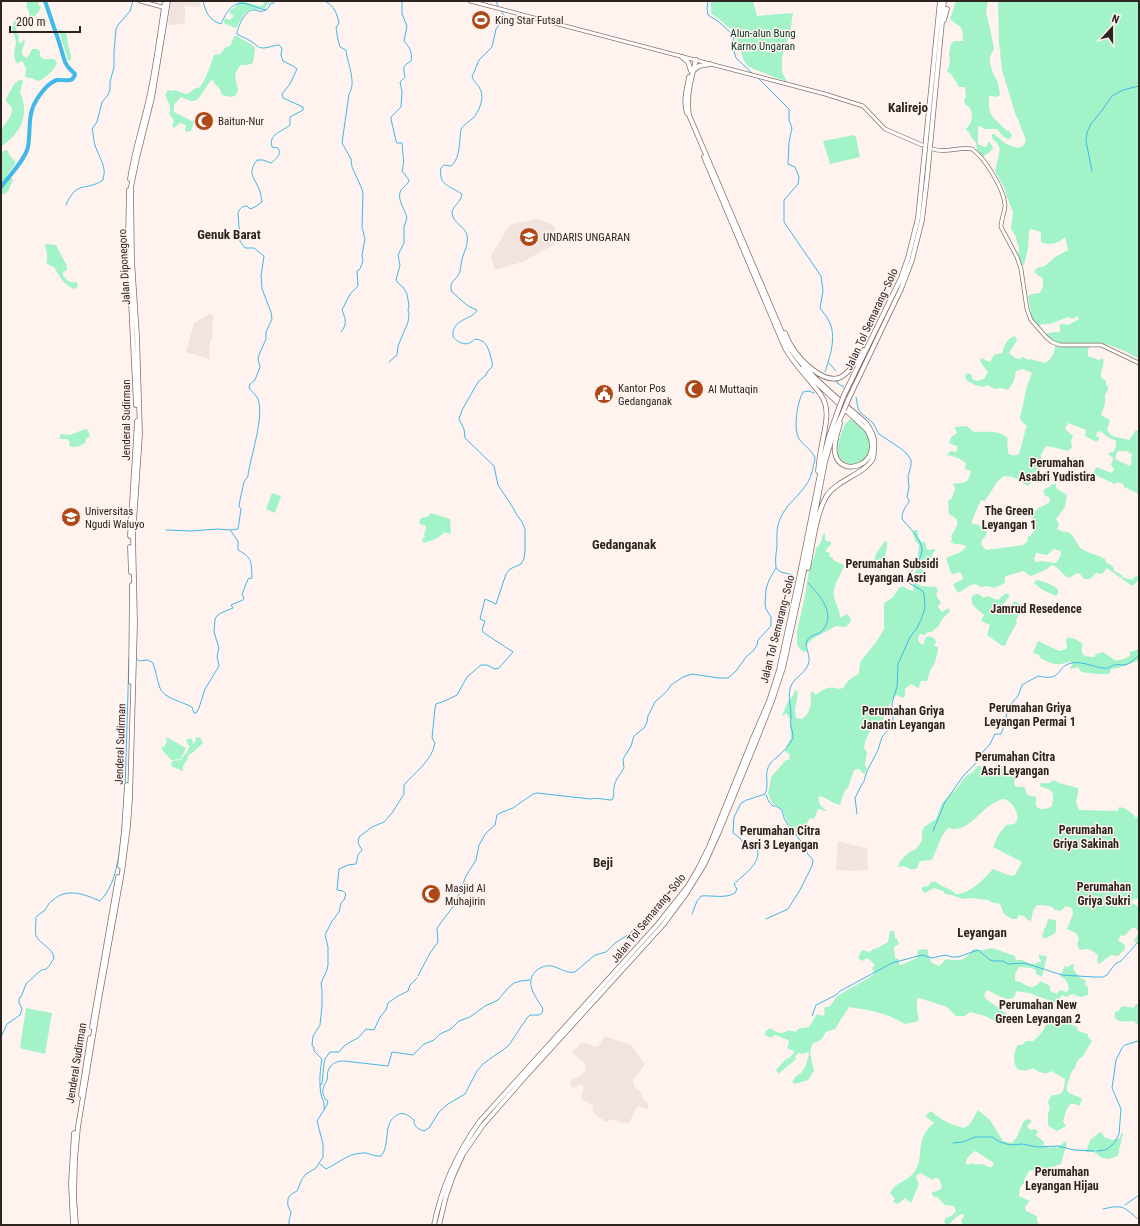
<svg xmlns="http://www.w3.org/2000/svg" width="1140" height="1226" font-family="'Roboto Condensed',sans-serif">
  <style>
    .built { fill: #f2e3de }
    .green { fill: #a3f3c9; fill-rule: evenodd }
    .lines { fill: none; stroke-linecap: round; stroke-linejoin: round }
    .stream { stroke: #42b8e8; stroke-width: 1 }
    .river { stroke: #42b8e8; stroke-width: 4 }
    .secondary-casing { stroke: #886f66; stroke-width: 4.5 }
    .primary-casing { stroke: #886f66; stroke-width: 4.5 }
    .highway-casing { stroke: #886f66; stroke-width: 5.5 }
    .secondary { stroke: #fff; stroke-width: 3 }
    .primary { stroke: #fff; stroke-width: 3 }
    .highway { stroke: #fff; stroke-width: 4 }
    .highway-bridge-casing { stroke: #886f66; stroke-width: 5.5; stroke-linecap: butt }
    .highway-bridge { stroke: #fff; stroke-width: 4 }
    .labels { text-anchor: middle; stroke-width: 3; stroke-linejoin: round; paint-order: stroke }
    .poi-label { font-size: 11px; fill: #2d231f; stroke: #fff3ef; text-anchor: start }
    .park-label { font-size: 11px; fill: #063623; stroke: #fff3ef }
    .street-label { font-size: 11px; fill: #2d231f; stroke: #fff3ef }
    .neighbourhood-label { font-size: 12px; font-weight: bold; fill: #2d231f; stroke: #fff3ef }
    .quarter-label { font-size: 13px; font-weight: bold; fill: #2d231f; stroke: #fff3ef }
  </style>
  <rect width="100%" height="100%" fill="#fff3ef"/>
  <path class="built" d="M171 1H199L201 7 185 6V22L183 24 168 25Z
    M539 219 555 226V244L522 262 495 270 491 256 507 229 512 224Z
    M209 314 214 315 212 324 213 333 209 347 210 359 186 352 194 323Z
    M838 842H844L848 844 867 848 868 870 851 871 839 870 836 869Z
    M605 1036 618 1041 630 1044 644 1063V1066L634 1079 633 1083 634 1086 640 1092 643 1098 648 1104V1108L646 1109 639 1106 637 1107 629 1123H623L614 1120H610L606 1122 604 1121 593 1112V1106L582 1099 581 1097 584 1088 582 1084 574 1088 570 1085 571 1080 580 1076 584 1072 586 1067 584 1062 573 1054 572 1052 581 1043H585L595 1047 599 1045Z"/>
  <path class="green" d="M26 1H39L38 4 41 7C39 12 34 19 29 17V12L26 6 27 5Z
    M242 1C248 3 254 5 261 6L263 5 265 1H270C264 10 262 10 251 9L244 14 236 28 225 24 224 21 225 18 230 20 234 16 230 13V10L235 7 239 2Z
    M711 1H753L757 16 793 13 790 33 782 57V72L787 82 749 67 744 61 734 31 711 13Z
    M956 1H988L986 11 994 48 990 57V63L993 74 998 82 1000 95 996 97 991 96 989 97C988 118 994 117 1007 131H1009L1012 135 1010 139C1004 139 1000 133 997 129H984L980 126 978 127V144L985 147 987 146 988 143 990 142 993 148 992 150 983 157 977 150 976 143 971 137 970 134 968 131H966V129C973 122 973 116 970 108L966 105 964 101 966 97 965 87H959L951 74 947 72 950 62 949 54 951 43 955 41H963C963 24 961 29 950 19Z
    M998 1H1139V358H1137C1124 350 1107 342 1091 343L1088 350V356L1099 360 1103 358C1105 365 1100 370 1101 377L1106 381V385L1108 386V390L1105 395V404L1101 415 1110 420 1107 430 1112 436 1129 440 1136 430 1139 431V494L1124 487 1123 484 1117 482 1115 484 1093 474 1096 467 1112 473 1114 469 1111 465 1113 460V458L1109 455V453L1113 452 1116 447V441L1106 436 1103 433 1099 431 1097 432 1096 436 1100 438 1097 441H1095L1085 436 1086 430 1068 423 1065 429 1073 436 1071 441 1072 447 1068 451 1056 448 1046 446 1041 455V461L1037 469 1036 476 1028 486 1013 477 1004 476 997 482 985 501 981 500 971 523 979 525 987 532 985 537 982 540 981 544 986 550 1023 545 1027 542 1028 536H1030C1034 531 1038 525 1035 519L1028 516 1032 513 1036 511 1038 508 1049 503 1050 499 1049 497 1045 496 1043 490 1051 486V484H1056V488L1067 495 1065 507 1056 519 1059 524 1057 529 1064 532C1072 530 1075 541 1079 546 1080 548 1082 549 1084 550 1090 554 1099 555 1105 559 1105 560 1106 561 1106 562 1110 565 1114 565 1114 571L1122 575V577L1132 580 1134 577 1139 576V580L1132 586 1107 568 1102 574 1096 573 1090 579H1084L1080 574 1077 573 1069 578C1062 575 1059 567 1052 565L1047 569 1031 576 1027 574 1024 571 1006 576 1005 578V583L994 588 988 586 980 587 976 584 971 585 958 593 953 584 962 580 963 577 960 572 953 574 951 573 946 558C953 554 962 554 966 546 962 543 956 546 951 542L952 539 951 536C954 531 961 522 955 518 953 516 951 516 949 514L948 501 952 498 955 488 953 484 966 482 969 478 971 471 965 469 966 464C963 459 953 456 947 455L948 453 951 451 956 452 957 450V446L951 444 949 442 952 436 955 435 957 432 955 429V427L967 426 974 432C985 432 999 430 1008 438 1006 445 1009 448 1008 453 1011 456 1016 456 1019 454L1026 428 1027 426 1022 422 1020 418 1027 386 1032 373 1023 369 1016 371 1014 381 1008 390 1002 388 995 389 987 385 984 387 975 385 966 380 965 375 968 373 972 375V379L977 381 984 379 988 372 983 366 980 360 982 358 987 361 990 362 994 355 1002 353C1004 346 1007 338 1015 336L1017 340 1009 353 1015 358 1019 359 1023 357 1028 360 1030 359 1045 363C1054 358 1054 352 1056 342L1045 334 1053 332H1059L1061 330 1059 327 1060 324H1064L1068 325 1079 319 1077 316 1073 319 1068 317 1050 324H1042L1038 327 1032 318 1028 296 1032 294 1040 293 1043 286V279L1034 272 1037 268 1045 266 1055 257 1068 250 1065 237C1060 243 1048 246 1041 242V232L1031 229 1029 231 1028 249 1024 265H1022L1017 254 1019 252V247L1017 243 1016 237 1011 229 1013 212 1006 195 1005 189 995 171 1000 149 997 143 992 138V134H994L1006 144 1018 148C1031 144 1024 136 1021 128 1019 123 1019 119 1016 116L1002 70 999 42ZM1120 451H1126L1132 454 1131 461 1132 463 1130 466 1115 459 1117 452ZM1054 549 1061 551V555L1056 563 1042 561 1036 562 1034 560 1036 553 1047 555Z
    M14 21H16L17 26 16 32 19 36 18 42 21 43 24 40 25 42 22 50V54L26 58 29 55 32 49H37L40 52C39 61 47 59 54 59L57 63C54 71 46 77 39 81L31 78 25 77 26 69 23 62 21 61 17 64 15 60 14 53 16 43 15 37 12 30Z
    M59 29C69 33 67 37 68 45 69 51 72 54 71 61L68 60 59 31Z
    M235 35 252 45 255 48 253 63 247 65H241C233 73 235 79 238 89L236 95 231 97 222 95 219 88 214 83V81L212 80C207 83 200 101 194 101 190 102 185 98 181 97L174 105V112L194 122 191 131 186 132 185 130 186 125 180 123 174 128 172 125 174 121 173 119 169 114C172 107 168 102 165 95L168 90 173 91 175 90 185 94 190 93C193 88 195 89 200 87 207 77 210 66 214 55L220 54 226 47 230 46Z
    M19 80H21L23 81 20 92C30 116 21 133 1 147 1 143 0 135 1 131 4 122 12 119 12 108L6 101V99L14 84Z
    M854 135 856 137 860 157 830 164 823 141Z
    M6 150 8 151 9 155 15 161V164L8 174 13 180 8 192 1 195V151L2 152Z
    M46 244 56 245 67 266V270L63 272V275C66 280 71 284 76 282L78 285 76 288 74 289C63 284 60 277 54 267L47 264C46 261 48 258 47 255 47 250 44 249 46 244Z
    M851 419 864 428 870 439 869 452 867 458 856 465C836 462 834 452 841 435 843 428 845 422 851 419Z
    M85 429 88 430 90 436 86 439 85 443C79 447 76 447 70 447L69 440 66 439H60V435L62 434 70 435Z
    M272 493 281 496 275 513 266 509Z
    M431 513 450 519 451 532 450 534 444 532C439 539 431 541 423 543L422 539 425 537 424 534 426 529V526L420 524 419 522 421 518 427 517Z
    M914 530H917L918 532V537L921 541 926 543V547L927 550 935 549V550L921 575 918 584 921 586 936 587 938 590C935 596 937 597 941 602L938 607 942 612 949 608 950 612C944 616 941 621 938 627L935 629 931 632H928L925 635 920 634 918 638 919 642 923 645 926 637 928 636 934 638 936 642 934 646 938 647V651L935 662 930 671 927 681H921L919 687 918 688 911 684 905 689V695L903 698 896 695 888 706 883 720 873 728 869 733 866 739 864 748 867 752 865 765 867 769 864 774 859 769 854 770 848 788 845 790 840 805C832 804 827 797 819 796 818 804 820 805 826 810L825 811 820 809H818L814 819 810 818 800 836H798C791 830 785 819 783 810L772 803 768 793 770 785V784L771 777 786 760H789L790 755 785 751 788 743 791 739 790 719 786 713 783 716 782 715C785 711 785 706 788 702 791 698 794 695 795 690L797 691 798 693 795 709 796 718 802 719C808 715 811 708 811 700 811 699 810 694 811 693 811 692 812 692 813 691L815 695C824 689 828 685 840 689L844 687 848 681 859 673 860 664 861 661 877 641 884 629V603L892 598 899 588 902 586 912 591H914L912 578 919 565V561L918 553 919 545 915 540 913 534Z
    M825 533V540L831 542V544L825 551 830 553 829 556 833 558V560L844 565C842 575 832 585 834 596 834 600 837 604 838 608 839 611 840 614 840 618L847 614 850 617 851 621 846 627 836 626 814 638 806 645 807 651 805 652 801 650 797 645V631L805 596 809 570 814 558 816 549 821 542 823 534Z
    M887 541V548L881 571 876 568C871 556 879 551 884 542Z
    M1036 580C1041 580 1057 586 1058 590 1059 592 1057 594 1056 596L1041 589 1034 583Z
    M1006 593 1010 595 999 611 1002 614H1004L1006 613 1014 601 1017 602 1023 607 1016 620 1017 622C1014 630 1008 637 1005 646L1001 645 987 635 990 625 981 621 984 615C977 608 970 607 972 596L976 594H979L983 598 987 596 998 600Z
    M1068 637 1075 639 1083 644C1079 655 1084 657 1094 657L1096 654 1103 652C1116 660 1114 664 1130 656V652L1139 649V661C1133 661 1127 666 1120 667L1119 668 1111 669 1110 673 1109 674H1096L1081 672 1078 667 1071 669 1070 668 1073 664 1070 661C1057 667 1052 664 1040 658L1039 655 1033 653 1038 641 1059 651 1063 650 1067 648 1066 640Z
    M166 737 186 748 181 759 171 760C168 755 163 753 161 747H164L167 742Z
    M200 737 203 743 191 754H187L190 755 188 756 187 759 189 760 186 761C184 765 182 767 183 771L171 766 172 761 181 760 185 754H186L190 745H188L186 740 191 738 193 742 192 744 196 741 195 738Z
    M998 763 1016 779 1014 782 1015 786 1019 787H1025C1026 796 1028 795 1036 797V806C1040 811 1047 809 1052 806 1054 792 1054 790 1041 787L1040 785 1041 783H1049L1054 780 1059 783 1078 788V792L1076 802 1079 810 1118 811 1119 807C1126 808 1133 813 1136 818L1139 815V899H1134L1132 901V903L1139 907V943L1137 944 1134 941 1139 932 1135 928H1132L1124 936 1121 935 1118 940 1125 945V949L1118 956 1111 955 1099 964 1097 961 1098 955C1093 951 1088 947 1081 950 1075 947 1078 943 1079 938L1076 933 1067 929 1073 914 1072 908 1066 906 1061 911 1055 910 1052 907 1049 906 1037 905 1033 911 1031 921 1028 920 1024 916 1019 915 1017 919H1012L1004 914 1000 904 991 902 988 900 970 898 963 899 952 895 945 894 943 891 934 888 925 893 922 891V887L928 886 931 882H936C942 887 950 888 956 894 969 895 985 878 993 869L1011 876 1015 875 1022 862 993 847 999 834 1006 825 1014 824C1023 818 1012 799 1003 799 1000 799 997 802 994 803 979 811 967 834 948 828L942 836 932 860 920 861 917 868C911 871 909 868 904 866L898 867 900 861 906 855 911 851 915 850 921 842 922 840V832L924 827 936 819 942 803 957 788 966 776 972 773 978 766H980L987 771 993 769Z
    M1048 919 1056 920V931L1054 934 1046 938H1043L1042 935 1044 931V928L1046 927Z
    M890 931H894L895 938 897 939 899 944 894 947 895 958 899 959V964L901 965 917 958 918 950 923 949 928 950V955L932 963 939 966 946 959C959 961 965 962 973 949L983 950 992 948 1015 956 1016 960H1022L1032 964H1036L1037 962H1041V960L1039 958V955L1046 956H1047L1042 977 1036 974V970L1031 968 1019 967 1015 974V981C1026 982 1030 994 1041 981L1050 986V991L1057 994 1060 990 1067 992 1069 989C1068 983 1066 979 1060 976L1065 966 1068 967 1072 964 1074 965 1073 969 1080 978 1086 980 1085 985 1088 987V995L1081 997 1072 994 1067 997 1061 995 1059 1002 1056 1003 1029 993 1016 991C1015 1008 995 993 987 990L984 995 986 999 1007 1014V1016L1000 1024 985 1016 970 1012 965 1016H956L947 1007 919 998H917V1011L919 1021 905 1024C888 1013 868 1010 849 1007L835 1029 826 1032 821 1040 812 1044 810 1053 814 1071 808 1080 795 1084 792 1082 796 1076C805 1073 807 1062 809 1053L808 1052 802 1054 799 1053 795 1056 796 1059C790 1065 785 1067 779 1074L776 1070 786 1059 789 1058 794 1053 793 1050H790L787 1048 789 1042 788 1040 775 1035 771 1038 765 1035V1032L770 1028C778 1033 780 1035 789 1030L795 1032 800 1028H803L809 1027 817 1014 823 1016 825 1013 824 1010 825 1007H829L833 1002 834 1000C846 988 862 984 874 974V972L872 968 875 965 870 960 867 958 862 961 858 958 862 950 870 952 873 949 878 948 888 942Z
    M1136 1004 1139 1005V1025L1133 1021C1128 1022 1119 1022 1116 1019 1114 1017 1115 1014 1115 1012L1120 1010 1121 1007 1123 1006 1134 1008Z
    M26 1008 52 1013 45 1054 23 1049 20 1047Z
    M1048 1016 1070 1017 1072 1025 1076 1026 1078 1031 1088 1034V1037L1092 1041 1083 1056 1077 1061 1075 1068 1072 1071 1067 1085V1091L1069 1093 1081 1098 1082 1100 1079 1106 1075 1104H1070L1066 1111 1063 1122 1066 1126 1057 1131 1050 1127 1048 1125V1114L1050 1108 1048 1102 1052 1095C1064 1096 1064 1090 1065 1079L1051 1071C1045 1076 1039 1072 1033 1068 1028 1071 1022 1071 1017 1069 1013 1062 1013 1052 1018 1045H1022L1026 1041H1033C1041 1035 1047 1027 1048 1016Z
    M978 1110 990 1120 1003 1141 1012 1143 1017 1137 1023 1122 1027 1119 1032 1121 1027 1126 1030 1130 1034 1129 1038 1131 1036 1135 1044 1142 1043 1145 1050 1148 1053 1146 1057 1148 1066 1141 1067 1143 1061 1164 1049 1168 1042 1176 1032 1170 1029 1171 1024 1180V1184H1023L1020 1187 1019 1196 1030 1201 1025 1207 1026 1211 1037 1216V1222L1040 1225H963L961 1221 964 1216 963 1214 959 1215 948 1225H947L944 1222 946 1218 951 1216 956 1211 954 1206C942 1205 945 1206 938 1197H934L931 1193 941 1189C943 1185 940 1181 938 1178H935L933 1180 920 1173 916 1176 917 1180 919 1184 911 1203 905 1198 898 1204 893 1202 895 1199 890 1193C895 1182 909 1181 915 1171 923 1158 918 1145 924 1135 926 1130 931 1126 934 1123L925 1116 931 1111C943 1121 949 1124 964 1128L970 1124ZM975 1151 994 1163 992 1167C988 1168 985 1164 981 1164 977 1164 976 1165 972 1163L968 1165 966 1164C965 1159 971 1154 975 1151Z
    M1100 1132 1102 1133 1104 1137 1112 1140 1120 1138 1121 1134 1123 1132C1122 1140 1119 1148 1118 1156L1109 1159 1102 1158 1094 1152H1086L1090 1140Z"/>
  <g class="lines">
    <path class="stream" d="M203 1C206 13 209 20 221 24 226 13 232 0 247 4 253 5 259 9 266 10L269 7 270 4 274 3V1
      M325 1C334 6 337 13 339 23L336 28 338 40 340 47 346 50C347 63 357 82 349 94L342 143 351 159 352 167 362 189 363 194 362 227 365 239 362 255 363 261 360 269 357 271 358 286 350 294 342 310C345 318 348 324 341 332
      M497 1V5L499 8
      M708 1 707 8 708 15 719 22 734 36 733 48 736 58 753 74
      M757 77 789 109V120L792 128 789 142 788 164 795 167 799 177 798 184 784 200V222L821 276 823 291 820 308C823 312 827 317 829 321 837 337 830 356 825 372
      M1092 171 1086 141 1087 132 1091 124 1100 113 1112 96 1123 90 1139 86
      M66 205C77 179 86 192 103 180 103 177 105 173 104 170 104 164 97 152 95 145 93 140 94 135 92 129L97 122 102 102 108 95 110 90V82L114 67V52L116 29 118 25 130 11 133 1
      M389 362 397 355 398 346 408 322 409 314 408 310 409 305 407 294 403 287 398 283 396 280 400 265 398 255 404 243V227L407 218C405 209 396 199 401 190 404 186 408 185 409 180L402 171C404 161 404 164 403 154 402 150 403 147 402 143H397L396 141 391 119V117L401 107 402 92 400 82 405 77C403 66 402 67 411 61 413 52 409 47 404 41L407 26 402 14V1
      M829 363 836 371
      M837 381V383L844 387
      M856 397 858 408 860 412 873 423 879 434 900 448 907 454 911 460V465L908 477 909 487 907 497 909 500V502C905 507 902 512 902 519 908 526 923 541 922 551 921 556 918 562 916 566 911 573 906 573 909 583L921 590 924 593 925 608 921 620 917 628 910 637 898 664 897 687 892 703 893 720 890 728 882 737 878 750 867 771 864 781 859 790 855 798 857 814
      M166 530 191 531 218 529 230 530 238 529 241 509 239 506 240 500 244 482 248 476C250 457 266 414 257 397 255 394 252 392 249 388L250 384 255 380 260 367 258 359 259 355 266 339V332L272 319 271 312 262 289 261 276 264 256 254 248H245L240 241 238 213C240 208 242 206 247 206L250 209 255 207 262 202C261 197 261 193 259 189 254 177 247 173 257 160H263L271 163C276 159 278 157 280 152L278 148 272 147C268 134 282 132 290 125V117L303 110V107L283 98 282 94 290 84 297 69 293 66 283 61 281 55 282 48 279 45C274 45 269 48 263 48 258 48 256 44 252 42 248 39 242 37 237 34 237 28 245 10 253 10 259 10 259 13 266 10
      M793 575 781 572 776 568C775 560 776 554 777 546 777 537 776 528 780 519 788 499 809 492 813 468 813 465 815 461 815 458 814 453 803 444 799 439 793 429 797 402 803 392L809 391 814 393
      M136 658 139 661 148 660 153 663C156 671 157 680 160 688 163 698 183 702 192 707L194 713H196L199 708 205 689 219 666 217 656 219 648 214 632 215 619 217 616 221 613 233 608 231 605 243 600 244 598 242 594 248 579 252 578C251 562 253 558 238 550V541L230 530
      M125 793 129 658
      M766 795 769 802 773 806H776L782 810 784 818 789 827 806 847 807 853 813 860 812 866 800 890 788 909 766 919
      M933 831 945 802 964 775 974 765 982 753 990 744 995 734H1001L1007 718 1006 716 1010 705 1018 696 1022 685 1038 676C1064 682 1055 666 1072 663 1083 661 1093 667 1103 668 1107 669 1110 667 1114 665 1118 664 1120 665 1124 665 1130 664 1135 659 1139 655
      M692 914 697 901 701 896C712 895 725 899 735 893L737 889 734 884C743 875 762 863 757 849L743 843 740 838 733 833 734 817 741 803 747 800 765 794C770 784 763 774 770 764 772 761 775 759 777 757 784 751 789 746 793 738 793 734 792 730 791 726 790 723 791 720 791 717 791 708 788 698 790 689 793 677 804 675 808 665 812 656 804 648 807 641 810 634 817 636 822 631 837 615 820 595 808 583
      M418 976 430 953 438 942 437 928 455 904 466 876 476 860 479 845 486 833 495 825 497 815 500 813 513 808 533 794 537 793 590 799C598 797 604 800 612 800 615 795 613 792 614 787 615 780 621 773 624 768L623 759 631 746 634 736 644 728 647 722 648 716 655 702 667 691 671 685 683 677 692 674 719 678H728L736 671 746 657 754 650 757 645 758 640 771 626V617L766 609 765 604 766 589 769 580 776 568
      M812 1016 816 1005 836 995 840 991 892 963 922 955 932 958 945 955 952 957H958L978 950 990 960 994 961H1003L1008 964 1024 963 1031 965 1062 975 1094 977H1103L1107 975 1115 964 1121 961 1139 941
      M1 1037 7 1024 20 1015 22 1009 19 1003V998L21 997 26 984 41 970C49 970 50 964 54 958 53 948 41 945 36 936 35 933 36 921 36 917 39 914 41 913 44 911 47 908 48 903 52 901 66 887 84 894 100 901 119 882 120 845 123 820
      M320 1085 322 1084 324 1064 325 1059 330 1052H339L344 1046 352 1041 358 1038 366 1029 374 1030 380 1017 386 1010 388 1003 398 996 408 991 410 985 417 978
      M324 1109C325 1100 322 1101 321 1094 319 1084 320 1069 322 1059L314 1051V1047L312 1046 313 1036 320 1025 322 1006V990L321 983 327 970 328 965V947L325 935 332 921 339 912 341 903 344 900 346 894 343 891 337 890 339 869 348 865 356 864 358 855 362 850 358 843 359 837 372 827 384 822 392 813 404 794V785C415 772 432 761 435 743L432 738 435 708 436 704 447 700 457 695 467 677 481 665H487L495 669 499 668 513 652 484 633 482 630 485 621 480 619 485 599 496 604 506 574 510 569 521 564 524 559 525 551V529L522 522 515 512 512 506 498 485 494 466 465 438 464 429 459 419 462 410 478 382 485 376 488 371 492 367C493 362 491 359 490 354 487 345 485 340 475 339 467 347 460 344 453 337 451 318 473 320 477 310L468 306 452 292C447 281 459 279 460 271 461 267 461 263 462 259 464 252 469 243 467 235 465 226 452 223 452 212 453 206 461 202 462 194 450 186 438 185 441 168L444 165 451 166C461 158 459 140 461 129 464 124 469 122 473 118 479 112 484 99 481 91 479 85 474 82 472 77L479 60 492 47 496 29 505 17 501 11
      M953 1143 963 1142 975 1137H992L1000 1142 1010 1145 1022 1144 1037 1147 1058 1146 1074 1150 1094 1151
      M1097 1151 1105 1150 1109 1148 1115 1142 1119 1134 1121 1109 1112 1088 1116 1060 1122 1048 1125 1045 1138 1041 1139 1039
      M320 1164 326 1169C339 1163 347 1154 362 1153 368 1152 374 1157 381 1156 391 1144 382 1123 397 1115 404 1111 409 1116 414 1120 414 1127 418 1129 424 1131L429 1128 439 1112 448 1104 465 1094 477 1071 483 1064 494 1056 503 1050 509 1045 527 1018 530 1015H539L542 1013 543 1009C536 997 523 982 537 970 541 967 546 965 552 966 560 968 567 974 575 972L595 955 606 952 615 943 629 934 645 919 649 913 655 907 663 906
      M1125 1205 1139 1195
      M1103 1209C1123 1204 1124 1207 1139 1220
      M289 1225C288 1220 291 1216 291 1212 290 1210 289 1208 288 1206 287 1197 289 1195 297 1191L302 1179 306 1174 316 1168 323 1157V1144L317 1121 327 1105 328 1101 325 1099C321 1091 323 1088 327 1080 328 1077 327 1074 328 1071 331 1063 337 1061 344 1061L388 1066 392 1052 413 1055 424 1044 434 1040 440 1034 451 1029 459 1021 470 1017 485 1006 498 1000 508 988 514 983 520 981 530 980"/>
    <path class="river" d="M1 187C9 176 25 160 28 147 31 130 27 114 37 99 41 93 49 82 57 80 64 79 73 84 75 74L68 67 65 62 59 42 45 1"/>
    <defs>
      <path id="secondary" d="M470 1 825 94 863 106 885 129 922 145
        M933 149C946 154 959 146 972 149 985 158 1004 189 1005 205 1005 212 1001 219 1001 227L1017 257 1021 269 1027 309 1031 320 1046 337 1052 342 1060 345H1101L1139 363"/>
      <path id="primary" d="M140 1 166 8"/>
      <path id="highway" d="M944 20 947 9
        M682 57 688 62 691 71
        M696 60C691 78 686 97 689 115L786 342C804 373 839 399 866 423 872 431 876 439 874 449 874 451 874 455 873 458 866 474 837 479 826 497 816 514 812 548 808 568
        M694 70 699 66 710 64
        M687 113C683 101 687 89 689 77
        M704 157 785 348C795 366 809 378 821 395 831 410 825 427 822 444 820 453 819 462 818 471
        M130 179C134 152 143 125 149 98 156 66 160 33 165 1
        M129 190 128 239 136 405
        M785 333C787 338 789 343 792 347 800 360 822 383 839 378 849 374 859 358 864 350
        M802 369 867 430C887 464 840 480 835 453 833 444 838 432 840 423
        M844 395 901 278 908 258 918 218 940 1
        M848 400 901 289 912 260 922 220 927 178 944 1
        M130 536 137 421
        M130 547 131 572
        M131 682 132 585
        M120 866 124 831 127 785
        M92 1027 118 877
        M81 1095 90 1038
        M73 1225 71 1183 74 1133
        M76 1225 74 1197 75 1159 78 1127 99 1000 122 872 128 826 130 798 135 623 133 536 140 434 137 336 132 261 131 187 137 158 152 98 168 1
        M434 1225C442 1185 457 1153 480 1121L658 924 688 886 698 869 709 847 753 738 769 701 779 670 800 573 823 459 829 436 839 408
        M439 1225 446 1196 453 1176 463 1154 483 1125 525 1077 663 925 686 894 704 865 719 832 757 739 772 701 783 668 800 591 825 462 833 435 844 410"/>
    </defs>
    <use href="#secondary" class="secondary-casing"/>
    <use href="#primary" class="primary-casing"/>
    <use href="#highway" class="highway-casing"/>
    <use href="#secondary" class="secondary"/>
    <use href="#primary" class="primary"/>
    <use href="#highway" class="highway"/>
    <defs>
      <path id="highway-bridge" d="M839 408 844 395
        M844 410 848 400"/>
    </defs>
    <use href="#highway-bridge" class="highway-bridge-casing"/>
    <use href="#highway-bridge" class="highway-bridge"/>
  </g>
  <defs>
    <symbol id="stadium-disc" viewBox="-11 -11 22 22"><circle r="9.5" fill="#ad4917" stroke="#fff3ef"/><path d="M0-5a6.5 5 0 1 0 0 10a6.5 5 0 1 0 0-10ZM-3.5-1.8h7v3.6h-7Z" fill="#fff"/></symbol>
    <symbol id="mosque-disc" viewBox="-11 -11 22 22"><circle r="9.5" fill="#ad4917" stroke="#fff3ef"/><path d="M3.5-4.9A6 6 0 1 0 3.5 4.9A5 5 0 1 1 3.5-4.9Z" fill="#fff"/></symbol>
    <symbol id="university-disc" viewBox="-11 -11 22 22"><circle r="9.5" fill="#ad4917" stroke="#fff3ef"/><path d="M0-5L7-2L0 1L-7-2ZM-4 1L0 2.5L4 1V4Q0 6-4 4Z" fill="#fff"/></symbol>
    <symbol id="civic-disc" viewBox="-11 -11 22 22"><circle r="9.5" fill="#ad4917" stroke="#fff3ef"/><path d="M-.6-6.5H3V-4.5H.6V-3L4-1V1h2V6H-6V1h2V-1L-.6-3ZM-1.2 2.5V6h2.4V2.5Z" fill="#fff"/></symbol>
  </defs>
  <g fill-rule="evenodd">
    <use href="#stadium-disc" x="470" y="9" width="22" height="22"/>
    <use href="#mosque-disc" x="193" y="110" width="22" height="22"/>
    <use href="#university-disc" x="518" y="226" width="22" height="22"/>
    <use href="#mosque-disc" x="683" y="378" width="22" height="22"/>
    <use href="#civic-disc" x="593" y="383" width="22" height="22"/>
    <use href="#university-disc" x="60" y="506" width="22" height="22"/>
    <use href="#mosque-disc" x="420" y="883" width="22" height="22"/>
  </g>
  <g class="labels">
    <g class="poi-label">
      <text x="495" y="24">King Star Futsal</text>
      <text x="218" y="125">Baitun-Nur</text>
      <text x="543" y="241">UNDARIS UNGARAN</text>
      <text x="618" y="392">Kantor Pos<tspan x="618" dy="13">Gedanganak</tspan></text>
      <text x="708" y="393">Al Muttaqin</text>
      <text x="85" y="515">Universitas<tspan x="85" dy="13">Ngudi Waluyo</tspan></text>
      <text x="445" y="892">Masjid Al<tspan x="445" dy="13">Muhajirin</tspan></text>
    </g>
    <g class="park-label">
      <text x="763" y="37">Alun-alun Bung<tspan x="763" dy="13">Karno Ungaran</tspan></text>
    </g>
    <g class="street-label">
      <text transform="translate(124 267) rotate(-93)" y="4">Jalan Diponegoro</text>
      <text transform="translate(871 319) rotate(-65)" y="4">Jalan Tol Semarang–Solo</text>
      <text transform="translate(126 420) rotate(-90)" y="4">Jenderal Sudirman</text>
      <text transform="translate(777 629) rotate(-76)" y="4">Jalan Tol Semarang–Solo</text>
      <text transform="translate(120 744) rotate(-88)" y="4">Jenderal Sudirman</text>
      <text transform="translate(648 918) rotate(-51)" y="4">Jalan Tol Semarang–Solo</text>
      <text transform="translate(76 1063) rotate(-81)" y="4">Jenderal Sudirman</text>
    </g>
    <g class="neighbourhood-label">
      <text x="1057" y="467">Perumahan<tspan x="1057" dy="14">Asabri Yudistira</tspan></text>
      <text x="1009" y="515">The Green<tspan x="1009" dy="14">Leyangan 1</tspan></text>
      <text x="892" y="568">Perumahan Subsidi<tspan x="892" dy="14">Leyangan Asri</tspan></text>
      <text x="1036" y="613">Jamrud Resedence</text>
      <text x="1030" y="712">Perumahan Griya<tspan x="1030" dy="14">Leyangan Permai 1</tspan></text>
      <text x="903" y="715">Perumahan Griya<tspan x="903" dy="14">Janatin Leyangan</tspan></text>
      <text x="1015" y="761">Perumahan Citra<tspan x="1015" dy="14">Asri Leyangan</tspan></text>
      <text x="1086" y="834">Perumahan<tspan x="1086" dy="14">Griya Sakinah</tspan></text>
      <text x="780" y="835">Perumahan Citra<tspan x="780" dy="14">Asri 3 Leyangan</tspan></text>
      <text x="1104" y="891">Perumahan<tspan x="1104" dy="14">Griya Sukri</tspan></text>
      <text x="1038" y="1009">Perumahan New<tspan x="1038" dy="14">Green Leyangan 2</tspan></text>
      <text x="1062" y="1176">Perumahan<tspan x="1062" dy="14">Leyangan Hijau</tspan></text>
    </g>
    <g class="quarter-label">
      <text x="908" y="112">Kalirejo</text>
      <text x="229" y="239">Genuk Barat</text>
      <text x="624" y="549">Gedanganak</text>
      <text x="603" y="867">Beji</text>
      <text x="982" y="937">Leyangan</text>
    </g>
  </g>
  <rect width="1140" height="1226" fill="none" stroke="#2d231f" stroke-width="4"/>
  <g transform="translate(1112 28) rotate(21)" stroke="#fff3ef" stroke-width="3" paint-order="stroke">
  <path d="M0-3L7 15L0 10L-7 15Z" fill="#2d231f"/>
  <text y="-6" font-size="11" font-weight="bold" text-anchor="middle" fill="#2d231f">N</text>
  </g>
  <path d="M10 26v6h70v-6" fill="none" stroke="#2d231f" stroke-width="2"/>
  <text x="16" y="26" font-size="12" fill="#2d231f" stroke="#fff3ef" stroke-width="3" paint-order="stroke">200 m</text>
</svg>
